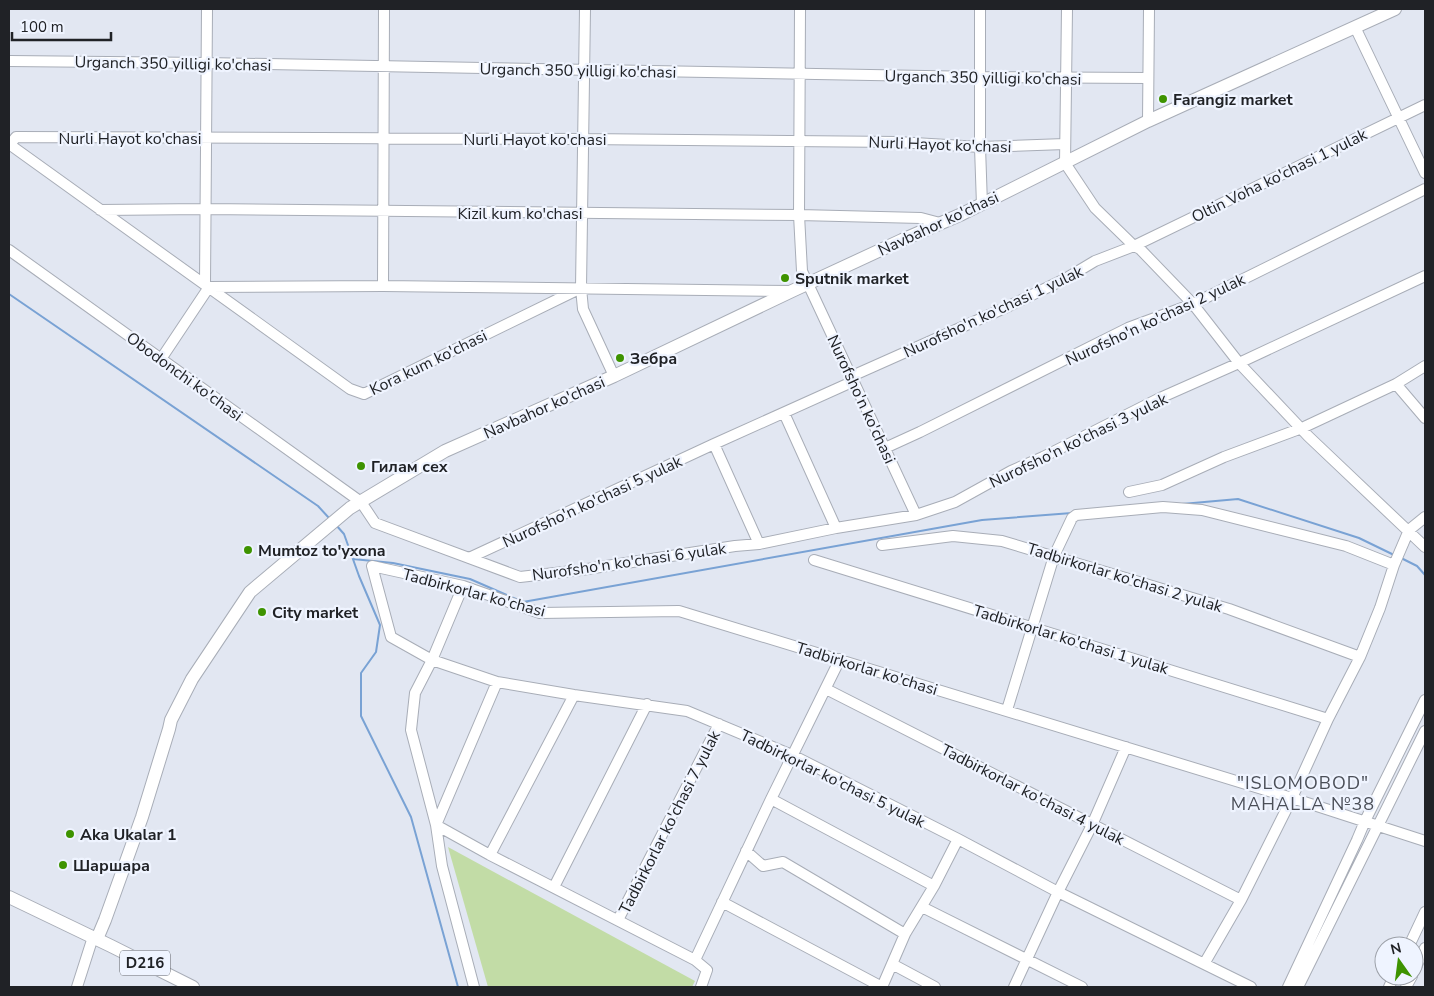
<svg xmlns="http://www.w3.org/2000/svg" width="1434" height="996" font-family="'Nunito Sans',sans-serif">
  <style>
    .green { fill: #c2dca6 }
    .lines { fill: none; stroke-linecap: round; stroke-linejoin: round }
    .stream { stroke: #79a2d4; stroke-width: 2 }
    .minor-casing { stroke: #a8adb7; stroke-width: 12 }
    .major-casing { stroke: #a8adb7; stroke-width: 14 }
    .minor { stroke: #fff; stroke-width: 10 }
    .major { stroke: #fff; stroke-width: 12 }
    .poi-dot { fill: #3e9300; stroke: #eff4ff; stroke-width: 2 }
    .labels { text-anchor: middle; stroke-width: 4.5; stroke-linejoin: round; paint-order: stroke }
    .shield { fill: #eff4ff; stroke: #5e6167; stroke-width: 1 }
    .shield-label { font-size: 15px; font-weight: bold; fill: #202226 }
    .street-label { font-size: 16px; fill: #202226; stroke: #eff4ff }
    .poi-label { font-size: 16px; font-weight: bold; fill: #202226; stroke: #eff4ff; text-anchor: start }
    .neighbourhood-label { font-size: 18px; letter-spacing: 1px; fill: #4b4f58; stroke: #eff4ff }
  </style>
  <rect width="100%" height="100%" fill="#e2e7f2"/>
  <path class="green" d="M448 847 695 981 692 987H488Z"/>
  <g class="lines">
    <path class="stream" d="M9 294 318 506 329 518
      M1182 504 1238 499 1359 538 1394 555
      M336 525 344 534 359 576 380 625 376 652 361 673V716L411 817 458 987
      M1401 558 1417 566 1425 575
      M353 559 393 563 470 579 523 602 982 520 1072 513"/>
    <defs>
      <path id="minor" d="M585 9 581 288 583 309 614 376
        M800 9 799 215 802 271 916 515
        M980 9V147L982 205
        M1067 9 1065 163 1095 208 1134 246 1140 249 1193 304 1239 363 1308 436 1425 547
        M1355 27 1425 173
        M9 61 206 63 979 77 1148 78
        M1148 121 1149 9
        M9 144 350 389 364 394 581 288
        M9 146 16 137 583 139 898 142 980 147 1065 144
        M100 210 205 209 799 215 921 218 940 223
        M9 250 361 502 375 523 520 577 581 570 735 546 759 544 836 528 916 515 955 502 1011 471 1043 457 1160 398 1239 363 1425 276
        M205 284 207 9
        M383 286 384 9
        M161 359 209 287 383 286 791 291
        M852 376 1007 307 1065 279 1095 261 1134 246 1425 105
        M1396 384 1425 418
        M784 413 836 528
        M714 444 759 544
        M885 448 920 432 1128 328 1193 304 1425 189
        M1129 492 1162 485 1224 457 1302 428 1396 384 1425 366
        M882 545 953 536 1002 541 1229 609 1360 657
        M469 558 714 444 854 381
        M814 560 1328 719
        M463 586 432 660 415 693 411 730 436 825 497 682
        M826 689 1241 900
        M1007 710 1054 556 1072 518 1076 515 1163 507 1202 510 1346 546 1394 565
        M771 799 934 886
        M436 825 490 855 695 960 707 970 701 987
        M436 825 442 866 474 987
        M746 851 763 866 783 862 905 934
        M490 855 574 695
        M554 887 647 704
        M722 902 882 987
        M922 907 1082 987
        M618 920 719 724
        M1409 946 1425 912
        M695 960 771 799 840 659
        M892 964 935 987
        M1204 964 1241 900 1292 798 1328 719 1360 657 1380 608 1394 565 1409 530 1425 517
        M1414 971 1425 948
        M77 987 93 937
        M882 987 905 934 934 886 958 839
        M1014 987 1058 892 1092 825 1126 747
        M1251 987 1058 892 958 839 792 755 687 711 574 695 497 682 432 660 391 637 372 566 463 586 540 613 679 611 1292 798 1425 841
        M1288 987 1357 840 1365 821 1425 700
        M1298 987 1425 731
        M1389 987 1394 976
        M1406 987 1412 976"/>
      <path id="major" d="M9 897 111 946 193 987
        M97 939 105 920 142 817 169 729 171 720 192 679 250 592 350 508 445 451 614 376 792 291 902 240 962 214 1148 121 1395 9"/>
    </defs>
    <use href="#minor" class="minor-casing"/>
    <use href="#major" class="major-casing"/>
    <use href="#minor" class="minor"/>
    <use href="#major" class="major"/>
  </g>
  <g class="poi-dot">
    <circle cx="1163" cy="99" r="5"/>
    <circle cx="785" cy="278" r="5"/>
    <circle cx="620" cy="358" r="5"/>
    <circle cx="361" cy="466" r="5"/>
    <circle cx="248" cy="550" r="5"/>
    <circle cx="262" cy="612" r="5"/>
    <circle cx="70" cy="834" r="5"/>
    <circle cx="63" cy="865" r="5"/>
  </g>
  <g class="labels">
    <rect class="shield" x="120" y="950.5" width="50" height="25" rx="4"/>
    <g class="shield-label">
      <text x="145" y="968">D216</text>
    </g>
    <g class="street-label">
      <text transform="translate(173 63) rotate(1)" y="6">Urganch 350 yilligi ko'chasi</text>
      <text transform="translate(578 70) rotate(1)" y="6">Urganch 350 yilligi ko'chasi</text>
      <text transform="translate(983 77) rotate(1)" y="6">Urganch 350 yilligi ko'chasi</text>
      <text x="130" y="144">Nurli Hayot ko'chasi</text>
      <text x="535" y="145">Nurli Hayot ko'chasi</text>
      <text transform="translate(940 144) rotate(2)" y="6">Nurli Hayot ko'chasi</text>
      <text transform="translate(1279 175) rotate(-26)" y="6">Oltin Voha ko'chasi 1 yulak</text>
      <text x="520" y="219">Kizil kum ko'chasi</text>
      <text transform="translate(938 223) rotate(-25)" y="6">Navbahor ko'chasi</text>
      <text transform="translate(993 311) rotate(-25)" y="6">Nurofsho'n ko'chasi 1 yulak</text>
      <text transform="translate(1155 319) rotate(-25)" y="6">Nurofsho'n ko'chasi 2 yulak</text>
      <text transform="translate(428 362) rotate(-26)" y="6">Kora kum ko'chasi</text>
      <text transform="translate(185 376) rotate(36)" y="6">Obodonchi ko'chasi</text>
      <text transform="translate(862 399) rotate(65)" y="6">Nurofsho'n ko'chasi</text>
      <text transform="translate(544 407) rotate(-24)" y="6">Navbahor ko'chasi</text>
      <text transform="translate(1078 440) rotate(-26)" y="6">Nurofsho'n ko'chasi 3 yulak</text>
      <text transform="translate(592 501) rotate(-25)" y="6">Nurofsho'n ko'chasi 5 yulak</text>
      <text transform="translate(629 561) rotate(-8)" y="6">Nurofsho'n ko'chasi 6 yulak</text>
      <text transform="translate(1125 577) rotate(17)" y="6">Tadbirkorlar ko'chasi 2 yulak</text>
      <text transform="translate(474 592) rotate(15)" y="6">Tadbirkorlar ko'chasi</text>
      <text transform="translate(1071 639) rotate(17)" y="6">Tadbirkorlar ko'chasi 1 yulak</text>
      <text transform="translate(867 668) rotate(17)" y="6">Tadbirkorlar ko'chasi</text>
      <text transform="translate(833 778) rotate(26)" y="6">Tadbirkorlar ko'chasi 5 yulak</text>
      <text transform="translate(1033 794) rotate(27)" y="6">Tadbirkorlar ko'chasi 4 yulak</text>
      <text transform="translate(669 822) rotate(-63)" y="6">Tadbirkorlar ko'chasi 7 yulak</text>
    </g>
    <g class="poi-label">
      <text x="1173" y="105">Farangiz market</text>
      <text x="795" y="284">Sputnik market</text>
      <text x="630" y="364">Зебра</text>
      <text x="371" y="472">Гилам сех</text>
      <text x="258" y="556">Mumtoz to'yxona</text>
      <text x="272" y="618">City market</text>
      <text x="80" y="840">Aka Ukalar 1</text>
      <text x="73" y="871">Шаршара</text>
    </g>
    <g class="neighbourhood-label">
      <text x="1303" y="789">"ISLOMOBOD"<tspan x="1303" dy="21">MAHALLA №38</tspan></text>
    </g>
  </g>
  <rect width="1434" height="996" fill="none" stroke="#202226" stroke-width="20"/>
  <g transform="translate(1399 961) rotate(346)"><circle r="24" fill="#eff4ff" stroke="#9ca0a8"/>
  <path d="M0-4L9 19L0 12L-9 19Z" fill="#3e9300"/>
  <text y="-8" font-size="14" font-weight="bold" text-anchor="middle" fill="#202226">N</text>
  </g>
  <path d="M12 32v8h99v-8" fill="none" stroke="#202226" stroke-width="2.5"/>
  <text x="20" y="32" font-size="15" fill="#202226" stroke="#eff4ff" stroke-width="4" paint-order="stroke">100 m</text>
</svg>
